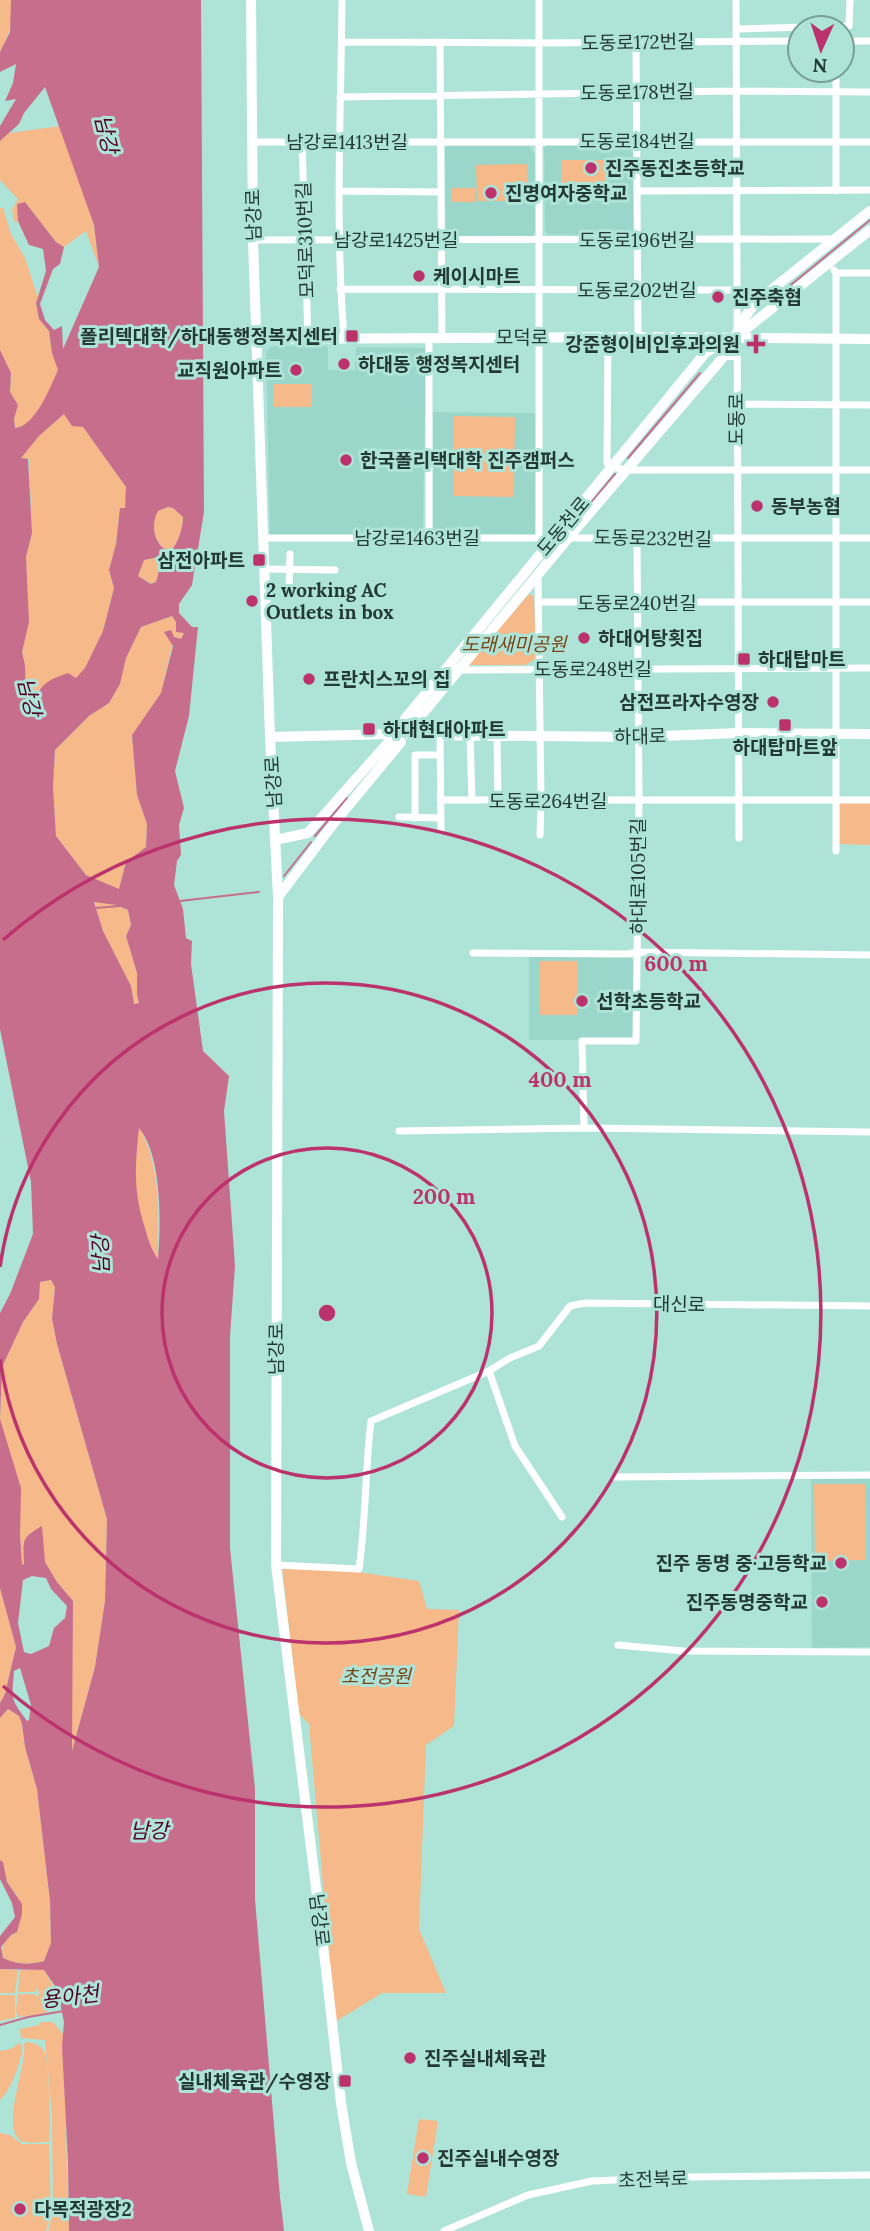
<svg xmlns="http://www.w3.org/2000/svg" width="870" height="2231" font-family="Lora,'Noto Sans KR',serif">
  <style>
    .built { fill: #9ad7ca }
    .green { fill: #f5b98a }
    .water { fill: #c86e8d; fill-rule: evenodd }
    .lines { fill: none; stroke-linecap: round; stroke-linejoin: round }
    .stream { stroke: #c86e8d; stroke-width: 2 }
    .street { stroke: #fff; stroke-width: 7 }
    .secondary { stroke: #fff; stroke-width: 10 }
    .ring { fill: none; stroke: #bc326d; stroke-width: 3.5 }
    .poi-dot { fill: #bc326d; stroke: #aee4d8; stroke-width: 2.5 }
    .labels { text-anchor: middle; stroke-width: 6; stroke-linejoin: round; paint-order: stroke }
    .street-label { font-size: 19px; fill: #233934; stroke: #aee4d8 }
    .poi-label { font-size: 19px; font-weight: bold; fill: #233934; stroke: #aee4d8; text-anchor: start }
    .park-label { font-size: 19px; font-style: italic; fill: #774518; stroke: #aee4d8 }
    .water-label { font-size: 21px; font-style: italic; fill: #540029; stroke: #aee4d8 }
    .centre { fill: #bc326d; stroke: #aee4d8; stroke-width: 3.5 }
    .ring-label { font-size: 21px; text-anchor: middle; font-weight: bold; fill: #bc326d; stroke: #aee4d8; stroke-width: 6; stroke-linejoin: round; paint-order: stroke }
  </style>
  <rect width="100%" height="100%" fill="#aee4d8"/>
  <path class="built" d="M548 144 627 146 634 154 635 233 632 236 548 234 545 231 544 148Z
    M448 146H529L535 154 536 232 533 236H448L446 232 445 148Z
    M271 346H328V370H355L356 347 426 348 423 534 270 536 266 352Z
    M433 412 537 413 535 535 436 533 433 529Z
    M628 955 634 962V1040H529V956Z
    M811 1479H870V1647L812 1648Z"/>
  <path class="green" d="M0 0H11C12 23 11 32 0 52Z
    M60 126 94 225 99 267 86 231 64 247 56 242 25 202 29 245 18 222 14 221 12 210 18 199 0 180V141L9 133Z
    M561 160H605V200H561Z
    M527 164V195L525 201H477L476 165Z
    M452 188H475V202H452Z
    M0 208H3L11 234 25 258 38 298 36 303 39 319 49 331 52 353 59 370C50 388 36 426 15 428L14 419 18 405 10 392 11 373 0 350Z
    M273 384H312V407H273Z
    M64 414 83 427 126 487 125 509 120 508 116 544 109 570 114 588 103 631 85 669 75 679 39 689 36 697 29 700 26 697 25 665 22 652 28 622 26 557 32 533 29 459H20L39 436Z
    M454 416 515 417 514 497 453 496Z
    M168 507 173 508 183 517C183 528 178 545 169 552 154 543 150 526 158 511Z
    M160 557 159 571 156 582 152 584 138 576 144 560Z
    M529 594 534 596 536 659 525 665H468Z
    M172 616 184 632 181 639 174 637 161 693 132 736 137 795 147 824 146 847 126 862 119 890 86 875 56 836 53 787 55 750 89 716 109 703 120 684 126 658 141 627Z
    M840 803H870V845L840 844Z
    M94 901 116 905 128 910 131 925 126 936 137 973V995L139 1003 134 1004 131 986 103 931Z
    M540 961H577V1015H540Z
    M139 1126C162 1170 158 1212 158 1260 143 1235 134 1200 134 1170 134 1156 137 1141 139 1126Z
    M51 1280 55 1286 52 1319 57 1344 107 1519 105 1601 95 1667 71 1754 73 1601 57 1582 45 1562 23 1542 24 1564 22 1566 20 1535 0 1419 2 1367 23 1322 39 1299 40 1282Z
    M814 1484H865L866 1560 815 1561Z
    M282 1567 358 1572 419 1581 427 1609 459 1610 454 1726 426 1745 419 1929 446 1993H382L335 2022 309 1724 299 1714Z
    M0 1588 16 1647 5 1694 0 1703Z
    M8 1709 19 1716 22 1724 25 1747 37 1789 50 1901 51 1943 44 1961C29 1965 17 1965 3 1958 0 1946 5 1938 17 1932V1896L7 1882 3 1863 0 1860V1718Z
    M0 1969 18 1970 15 1993H0Z
    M20 1970H44C50 1980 66 2003 47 2012 39 2015 27 2016 18 2017L16 2011 18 1994H35L36 1997 40 1993 36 1988V1992H18Z
    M0 1995H15V2018L0 2021Z
    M41 2022H53L63 2034 69 2231H48L53 2212 52 2114 45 2040 21 2038 20 2029 39 2025Z
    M27 2042C35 2043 42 2046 45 2053 49 2064 51 2130 49 2142 40 2142 28 2144 21 2141 0 2126 27 2068 24 2044Z
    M19 2043 22 2046C23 2059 10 2092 0 2100V2051L11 2049Z
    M419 2119 438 2121 426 2197 407 2194Z
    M0 2133 10 2135 22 2144H49L51 2214 46 2231H0Z"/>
  <path class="water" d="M11 0H201L204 512 192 585 179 604V613L192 627H198L189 716 175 771 184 808 179 825 181 855 177 861 174 885 183 909 186 938 192 941 191 964 203 1051 229 1076 224 1111 235 1266 230 1336V1548L255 1789V1899L280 2197 284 2231H69L68 2162 62 2046 64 2022 57 1989 44 1970 0 1969V1936L15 1917 12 1903 0 1879V1860L3 1862 7 1882 22 1904V1914L17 1932 11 1935 1 1947 3 1958C17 1965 29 1965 44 1961L51 1943 50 1901 37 1789 25 1747 22 1724 19 1716 8 1709 0 1718V1703L5 1694 16 1647 0 1588V1313L10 1294 33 1234 31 1182 0 1029V350L11 373 10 392 18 405 14 419 15 428C36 426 50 387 58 370L52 353 49 331 39 319 36 303 46 271 43 249 29 245 18 221 17 204 25 202 56 242 64 247 60 264 53 269 40 304 45 320 54 330 62 326 63 349 99 267 94 225 45 87 24 113 19 124 0 141V126L16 99 5 101 13 83 16 64 0 72V52L10 32ZM64 414 72 426 83 427 126 487 125 508H120L116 544 109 570 114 588 103 631 85 668 76 678 68 673C54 678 42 682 36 697L29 700 26 696 25 665 22 652 29 622 26 557 32 533 28 459 21 458 39 436ZM168 507 173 508 183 517C183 528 178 545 169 552 154 544 150 526 158 511ZM159 557V571L156 582 151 584 138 576 144 560ZM172 616 176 622V632L184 633 181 639 174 637 171 630 164 632 173 646 161 693 132 735 137 795 147 824 146 847 126 862 119 889 86 875 56 836 53 787 55 750 89 716 109 703 120 684 126 658 141 627ZM94 902 116 905 128 910 131 925 126 936 137 973V995L139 1003 134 1004 131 986 103 931ZM139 1128C162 1156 161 1222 158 1259 151 1249 148 1239 145 1228 133 1192 135 1165 139 1128ZM51 1280 55 1287 52 1319 57 1344 107 1519 105 1601 95 1667 72 1751 73 1601 57 1582 45 1562 42 1526C21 1538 23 1540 24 1564L22 1565 20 1535 21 1488 0 1419 2 1367 23 1322 39 1299 40 1282ZM32 1576 46 1578 51 1589 67 1606 65 1618 54 1628 49 1646 31 1654 24 1652 18 1623 23 1580ZM20 1668 31 1705 29 1720 27 1721C10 1698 12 1700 14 1671Z"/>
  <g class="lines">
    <path class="stream" d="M770 302 870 220
      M628 458 700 373
      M591 503 615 474
      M315 836 347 798
      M284 876 311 842
      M180 901 259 892
      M96 908 119 906
      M0 2025 28 2017 64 2011"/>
    <path class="street" d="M342 0C341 113 335 226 344 338
      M736 0 739 838
      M736 29 849 26 850 0
      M636 41 638 337
      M842 41H870
      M342 42 540 43 800 41
      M440 42 442 338
      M836 70V191
      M340 97 736 91 870 92
      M253 142H870
      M302 142 308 339
      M339 191 441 192
      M637 191 870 190
      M253 240 835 239
      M834 270 836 273H870
      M340 289 735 290
      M608 337 607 463 612 467 627 470H870
      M736 404 870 405
      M264 538H870
      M429 538V338
      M539 538V0
      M290 554 289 589 335 590
      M265 569 335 570
      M538 575 541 801 540 835
      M538 602H870
      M456 668 459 670 870 668
      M440 736 441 831
      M470 736 472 800
      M497 736 498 801
      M440 800H870
      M399 817 441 818
      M415 818V755H440
      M836 851V273
      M473 953 627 954 638 952 870 955
      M584 1128 582 1041H636L639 801 637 538
      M399 1131 584 1128 870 1132
      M489 1371 515 1446 562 1517
      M615 1477 870 1475
      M276 1565 359 1569C366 1520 365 1470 371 1421L489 1371 510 1358 539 1346 570 1306 585 1303 870 1306
      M618 1645 683 1651 870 1652
      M444 2231 528 2195 592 2181 685 2177 870 2175"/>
    <path class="secondary" d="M251 0 253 240 270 737 278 897 276 1565 326 1969 341 2103 351 2163 369 2231
      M736 337 870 230
      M258 339 638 337 870 339
      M400 725 706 352 735 337 745 317 755 303 870 211
      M409 730 569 537 720 361 725 355H735
      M410 735 638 737 738 733 870 734
      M270 737 392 734
      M275 840 308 833 393 737
      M278 897 334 823 401 742"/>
  </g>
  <g class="ring">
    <circle cx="327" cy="1313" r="165"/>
    <path d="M0 1267A330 330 0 1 1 0 1359"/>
    <path d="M3 940A494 494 0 1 1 3 1686"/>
  </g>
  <g class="poi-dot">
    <circle cx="591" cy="168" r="7"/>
    <circle cx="491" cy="193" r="7"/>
    <circle cx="419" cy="276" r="7"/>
    <circle cx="718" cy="297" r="7"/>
    <rect x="345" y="329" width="14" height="14" rx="3.5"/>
    <path d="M752.5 333.5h7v7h7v7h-7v7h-7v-7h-7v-7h7z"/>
    <circle cx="344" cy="364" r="7"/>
    <circle cx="296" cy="370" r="7"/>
    <circle cx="346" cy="460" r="7"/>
    <circle cx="757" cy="506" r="7"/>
    <rect x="252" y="553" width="14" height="14" rx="3.5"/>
    <circle cx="252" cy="601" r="7"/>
    <circle cx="584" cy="638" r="7"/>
    <rect x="737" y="652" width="14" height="14" rx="3.5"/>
    <circle cx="309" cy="679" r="7"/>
    <circle cx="773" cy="702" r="7"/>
    <rect x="778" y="718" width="14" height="14" rx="3.5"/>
    <rect x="362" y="722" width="14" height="14" rx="3.5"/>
    <circle cx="582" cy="1001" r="7"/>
    <circle cx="841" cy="1563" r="7"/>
    <circle cx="822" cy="1602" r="7"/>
    <circle cx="410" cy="2058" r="7"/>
    <rect x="338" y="2074" width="14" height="14" rx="3.5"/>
    <circle cx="423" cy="2158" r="7"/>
    <circle cx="20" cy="2209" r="7"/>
  </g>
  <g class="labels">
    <g class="street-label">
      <text transform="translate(638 42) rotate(-1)" y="7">도동로172번길</text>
      <text transform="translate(637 92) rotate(-1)" y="7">도동로178번길</text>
      <text x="637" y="148">도동로184번길</text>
      <text x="347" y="149">남강로1413번길</text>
      <text transform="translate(253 215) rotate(-91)" y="7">남강로</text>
      <text transform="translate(305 240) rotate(-92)" y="7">모덕로310번길</text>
      <text x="396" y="247">남강로1425번길</text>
      <text x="637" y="247">도동로196번길</text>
      <text x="637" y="297">도동로202번길</text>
      <text x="522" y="344">모덕로</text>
      <text transform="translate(736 419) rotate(-90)" y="7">도동로</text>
      <text transform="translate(563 526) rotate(-50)" y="7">도동천로</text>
      <text x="417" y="545">남강로1463번길</text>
      <text transform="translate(653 538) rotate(1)" y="7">도동로232번길</text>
      <text x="637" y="610">도동로240번길</text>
      <text x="593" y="676">도동로248번길</text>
      <text transform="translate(640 736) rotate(-1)" y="7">하대로</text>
      <text transform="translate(273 782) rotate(-93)" y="7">남강로</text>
      <text x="548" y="808">도동로264번길</text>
      <text transform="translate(638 876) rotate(-90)" y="7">하대로105번길</text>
      <text transform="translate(679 1304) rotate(1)" y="7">대신로</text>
      <text transform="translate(276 1349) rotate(-90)" y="7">남강로</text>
      <text transform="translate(320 1920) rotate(83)" y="7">남강로</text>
      <text transform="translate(653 2179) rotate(-2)" y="7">초전북로</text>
    </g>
    <g class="poi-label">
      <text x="605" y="175">진주동진초등학교</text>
      <text x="505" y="200">진명여자중학교</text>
      <text x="433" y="283">케이시마트</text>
      <text x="732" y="304">진주축협</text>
      <text x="338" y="343" text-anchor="end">폴리텍대학/하대동행정복지센터</text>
      <text x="740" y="351" text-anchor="end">강준형이비인후과의원</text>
      <text x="358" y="371">하대동 행정복지센터</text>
      <text x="282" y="377" text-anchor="end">교직원아파트</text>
      <text x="360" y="467">한국폴리택대학 진주캠퍼스</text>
      <text x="771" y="513">동부농협</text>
      <text x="245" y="567" text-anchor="end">삼전아파트</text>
      <text x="266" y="597">2 working AC<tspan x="266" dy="22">Outlets in box</tspan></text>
      <text x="598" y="645">하대어탕횟집</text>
      <text x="758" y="666">하대탑마트</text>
      <text x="323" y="686">프란치스꼬의 집</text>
      <text x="759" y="709" text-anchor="end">삼전프라자수영장</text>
      <text x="383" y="736">하대현대아파트</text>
      <text x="785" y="754" text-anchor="middle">하대탑마트앞</text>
      <text x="596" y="1008">선학초등학교</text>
      <text x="827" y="1570" text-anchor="end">진주 동명 중·고등학교</text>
      <text x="808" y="1609" text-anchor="end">진주동명중학교</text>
      <text x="424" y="2065">진주실내체육관</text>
      <text x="331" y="2088" text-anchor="end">실내체육관/수영장</text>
      <text x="437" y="2165">진주실내수영장</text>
      <text x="34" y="2216">다목적광장2</text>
    </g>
    <g class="park-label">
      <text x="514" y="651">도래새미공원</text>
      <text x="376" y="1683">초전공원</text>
    </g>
    <g class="water-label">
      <text transform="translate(106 134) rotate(77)" y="7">남강</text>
      <text transform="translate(29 697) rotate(77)" y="7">남강</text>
      <text transform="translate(101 1255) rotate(-92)" y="7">남강</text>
      <text x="149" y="1838">남강</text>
      <text transform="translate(70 1997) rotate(-7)" y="7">용아천</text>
    </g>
  </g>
  <circle cx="327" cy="1313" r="10" class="centre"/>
  <g class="ring-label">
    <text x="676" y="971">600 m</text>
    <text x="560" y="1087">400 m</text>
    <text x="444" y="1204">200 m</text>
  </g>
  <g transform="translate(821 49) rotate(183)"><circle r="33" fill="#aee4d8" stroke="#76a096" stroke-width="2"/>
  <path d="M0-5L12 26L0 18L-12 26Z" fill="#bc326d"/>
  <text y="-10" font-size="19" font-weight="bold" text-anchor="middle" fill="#233934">N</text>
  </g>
</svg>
